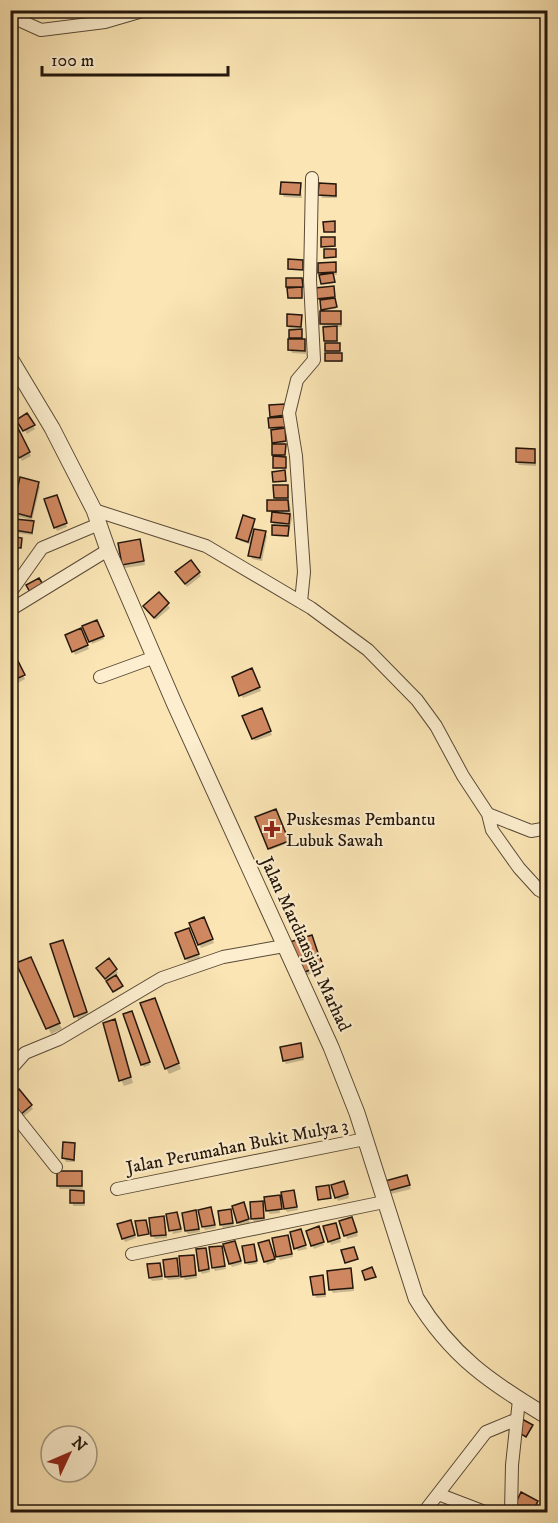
<svg xmlns="http://www.w3.org/2000/svg" width="558" height="1523" font-family="'IM FELL DW Pica',serif">
  <style>
    .shadow { fill: #0003 }
    .building { fill: #d08860; stroke: #23160c; stroke-width: 1.5 }
    .lines { fill: none; stroke-linecap: round; stroke-linejoin: round }
    .minor-casing { stroke: #594a36; stroke-width: 14 }
    .tertiary-casing { stroke: #594a36; stroke-width: 17 }
    .minor { stroke: #fceece; stroke-width: 12 }
    .tertiary { stroke: #fceece; stroke-width: 15 }
    .poi-dot { fill: #8f2418; stroke: #fceece; stroke-width: 2 }
    .labels { text-anchor: middle; stroke-width: 4.5; stroke-linejoin: round; paint-order: stroke }
    .poi-label { font-size: 18px; fill: #23160c; stroke: #fceece; text-anchor: start }
    .street-label { font-size: 18px; fill: #23160c; stroke: #fceece }
  </style>
  <rect width="100%" height="100%" fill="#fbe5b4"/>
  <filter id="stains"><feTurbulence type="fractalNoise" baseFrequency=".00333" numOctaves="4"/><feColorMatrix values="0 0 0 0 .2 0 0 0 0 .09 0 0 0 0 .02 0 0 0 .5 -.17"/></filter>
  <radialGradient id="worn" r=".72"><stop offset=".6" stop-color="#630" stop-opacity="0"/><stop offset="1" stop-color="#630" stop-opacity=".3"/></radialGradient>
  <path class="shadow" d="M300 185 302 198 284 197 282 194Z
    M336 186 337 198H322L320 194Z
    M335 264 337 275H333L334 283 323 285 320 272Z
    M288 280 302 281V299H290Z
    M333 287 336 309 323 310 321 301 318 298Z
    M340 313 342 327H335L338 343 335 345 342 355V362H327L324 327 321 323Z
    M301 316 302 330 297 332 306 344V354L292 353 290 350 292 341 288 325Z
    M284 405 285 469H275L276 445 270 428 273 419 271 416Z
    M27 415 35 429 27 434 19 420Z
    M17 430 31 456 22 461 10 439Z
    M535 450 536 466 519 465 517 462Z
    M38 483 40 487 32 520 16 516 14 512Z
    M287 486 292 519 288 537 274 536 273 514 268 511 277 502 275 498Z
    M58 500 67 527 57 531 55 527Z
    M254 520V530L265 533 267 536 262 561 252 559V545L240 541 238 538Z
    M33 523V535L17 533 15 530Z
    M141 544 145 565 125 568 123 565Z
    M199 573 201 576 187 587 179 576Z
    M159 594 170 608 156 620 147 610Z
    M98 625 104 639 92 644 91 641Z
    M82 633 89 649 75 655 67 636Z
    M17 663 25 679 18 683 10 668Z
    M254 674 261 691 243 698 241 695Z
    M263 713 272 735 255 741 253 738Z
    M276 811 288 843 270 850 257 818Z
    M206 922 214 943 201 948 199 944Z
    M190 933 200 958 188 962 186 959Z
    M313 940 323 969 305 976 298 959Z
    M65 947 89 1018 79 1021 76 1016Z
    M108 960 118 973 115 976 122 988 115 992 100 972Z
    M18 963 33 964 62 1029 51 1034Z
    M157 1005 181 1069 169 1074 166 1068Z
    M133 1016 150 1065 144 1067 142 1064Z
    M114 1021 133 1083 124 1086 121 1080Z
    M300 1045 304 1060 286 1064 284 1060Z
    M11 1103 31 1106 33 1109 23 1117Z
    M74 1144 75 1162H66L64 1158Z
    M81 1173 85 1206H73L72 1189H60L58 1186Z
    M407 1177 411 1189 391 1194 387 1182Z
    M346 1186 349 1198 338 1201 336 1197Z
    M294 1192 298 1210 287 1212 285 1208Z
    M278 1198 280 1213 270 1214 268 1211Z
    M262 1203 265 1221 254 1222 252 1218Z
    M245 1207 250 1223 240 1226 238 1222Z
    M210 1209 216 1228 205 1230 203 1226Z
    M230 1210 234 1226 223 1228 221 1224Z
    M195 1212 200 1232 188 1234 186 1231Z
    M177 1213 182 1232 173 1234 168 1215Z
    M164 1218 167 1238 155 1239 153 1236Z
    M341 1222H353L358 1236 347 1239Z
    M132 1225 136 1238 125 1242 123 1238Z
    M337 1228 341 1242 331 1245 329 1241Z
    M320 1232 324 1245 314 1249 312 1245Z
    M302 1234 307 1249 298 1251 296 1248Z
    M287 1237 293 1257 280 1260 278 1257Z
    M235 1243 242 1264 232 1267 230 1264Z
    M270 1245 275 1262 267 1265 265 1261Z
    M253 1246 257 1264 248 1265 246 1262Z
    M221 1247 226 1269 215 1271 213 1267Z
    M206 1249 210 1272 202 1274 200 1270Z
    M193 1257 197 1278 185 1280 183 1276Z
    M176 1260 180 1279 168 1280 166 1277Z
    M160 1264 163 1280 152 1281 150 1278Z
    M350 1270 354 1291 333 1293 331 1290Z
    M322 1277 326 1297 316 1298 312 1278Z
    M537 1502 539 1505 536 1512H522L516 1507Z"/>
  <path class="building" d="M281 182 301 183 300 195 280 194Z
    M319 183 336 184V196L318 195Z
    M335 221V232H324L323 222Z
    M321 237H335V246L321 247Z
    M324 249H336V257L324 258Z
    M288 259 303 260V270L288 269Z
    M336 262V272L318 273V263Z
    M333 273 335 282 321 284 319 275Z
    M286 278H302L303 287H286Z
    M334 286 335 297 316 299 315 288Z
    M302 287V298H288L287 288Z
    M335 298 337 307 321 310 320 300Z
    M320 311H341V324H320Z
    M287 314 302 315 301 327 287 326Z
    M337 326V341H324L323 327Z
    M302 329V338H289V330Z
    M288 339H305V351L288 350Z
    M325 343H340V351H325Z
    M325 353H342V361H325Z
    M285 404 286 415 270 417 269 405Z
    M27 413 35 425 23 431 16 420Z
    M284 417 285 427 269 428 268 418Z
    M18 428 30 452 19 458 10 442V432Z
    M285 428 286 441 272 443 271 430Z
    M272 444H286L285 455H272Z
    M516 448 535 449V463L516 462Z
    M273 456 286 457V468H273Z
    M285 470 286 481 273 482 272 472Z
    M20 477 39 482 31 517 12 512Z
    M273 485H288V498H274Z
    M57 495 67 523 54 528 44 499Z
    M267 500H288L289 511H267Z
    M272 512 290 514 289 524 271 522Z
    M243 515 255 519 248 542 236 538Z
    M15 519 34 521 32 533 14 530Z
    M272 525 289 526 288 536 272 535Z
    M254 529 266 531 260 558 248 556Z
    M10 536 22 538 21 548 10 547Z
    M140 539 144 561 122 565 118 543Z
    M191 560 200 572 185 584 175 572Z
    M39 578 44 586 31 594 26 585Z
    M159 592 169 603 154 618 143 606Z
    M97 620 104 636 89 642 82 626Z
    M81 628 88 645 72 652 65 635Z
    M18 661 25 675 14 680 10 664Z
    M252 668 260 687 239 696 232 677Z
    M262 708 271 731 252 739 242 716Z
    M276 809 289 841 268 849 255 817Z
    M204 917 213 939 198 945 189 923Z
    M189 928 199 954 185 959 175 933Z
    M312 935 318 953 296 960 290 942Z
    M63 940 87 1012 74 1017 50 944Z
    M319 955 323 965 302 973 298 963Z
    M31 957 60 1023 46 1029 16 963Z
    M109 958 117 969 105 979 96 968Z
    M116 975 123 986 113 992 106 981Z
    M155 998 179 1063 165 1069 140 1003Z
    M132 1011 150 1062 141 1065 123 1014Z
    M115 1019 131 1077 119 1081 103 1023Z
    M301 1043 303 1057 283 1061 280 1047Z
    M19 1089 32 1105 20 1115 10 1103V1096Z
    M63 1142 75 1143 74 1160 62 1158Z
    M57 1171H82V1186H57Z
    M407 1175 410 1185 388 1191 385 1181Z
    M344 1181 348 1194 335 1198 331 1185Z
    M329 1185 331 1198 318 1200 316 1187Z
    M70 1190 84 1191V1203H70Z
    M294 1190 297 1207 284 1209 281 1192Z
    M280 1195 282 1209 266 1211 264 1197Z
    M263 1201 264 1218 251 1219 250 1202Z
    M244 1202 249 1219 237 1223 232 1206Z
    M211 1207 215 1225 202 1227 198 1210Z
    M231 1209 233 1223 220 1225 218 1211Z
    M196 1210 199 1229 185 1231 182 1213Z
    M177 1212 181 1229 169 1231 166 1214Z
    M164 1216 166 1235 151 1236 149 1218Z
    M352 1217 357 1232 344 1236 339 1221Z
    M131 1220 135 1235 122 1239 117 1224Z
    M146 1220 149 1234 138 1236 135 1221Z
    M336 1223 340 1238 328 1242 323 1226Z
    M319 1226 324 1242 311 1246 306 1231Z
    M301 1229 306 1245 294 1249 290 1232Z
    M288 1235 292 1254 276 1257 272 1238Z
    M269 1240 275 1259 264 1262 258 1243Z
    M235 1241 241 1261 229 1264 223 1244Z
    M254 1244 257 1261 245 1263 242 1246Z
    M222 1246 225 1266 212 1268 209 1247Z
    M354 1247 358 1259 345 1263 341 1250Z
    M206 1248 209 1269 199 1271 196 1249Z
    M194 1255 196 1275 181 1277 179 1256Z
    M177 1258 179 1276 165 1277 163 1260Z
    M160 1263 162 1276 149 1278 147 1264Z
    M372 1267 376 1277 365 1280 362 1271Z
    M351 1268 353 1288 329 1290 327 1271Z
    M323 1275 325 1294 313 1295 310 1277Z
    M547 1382H548V1404L541 1403Z
    M522 1419 533 1425 526 1437 516 1431Z
    M521 1492 538 1501 532 1512H525L514 1507Z"/>
  <g class="lines">
    <defs>
      <path id="minor" d="M10 16 41 30 105 22 146 10
        M94 510 206 546 311 608 368 650 417 700 436 726 463 776 488 814 492 830 519 868 539 890 548 895
        M10 593 42 548 99 524
        M301 602 304 572 296 456 289 413 297 380 314 360 310 280 312 178
        M10 610 108 550
        M100 677 155 657
        M488 814 531 831 548 828
        M10 1070 25 1053 59 1039 162 978 223 957 284 946
        M10 1109 56 1167
        M117 1189 365 1139
        M132 1254 384 1202
        M438 1494 486 1432 515 1420
        M424 1512 438 1494 485 1512
        M511 1512 512 1465 519 1400"/>
      <path id="tertiary" d="M10 358 52 428 94 510 108 550 175 705 331 1047 357 1113 416 1298C451 1356 491 1383 548 1417"/>
    </defs>
    <use href="#minor" class="minor-casing"/>
    <use href="#tertiary" class="tertiary-casing"/>
    <use href="#minor" class="minor"/>
    <use href="#tertiary" class="tertiary"/>
  </g>
  <path class="poi-dot" d="M269 820h6v6h6v6h-6v6h-6v-6h-6v-6h6z"/>
  <g class="labels">
    <g class="poi-label">
      <text x="286" y="825">Puskesmas Pembantu<tspan x="286" dy="21">Lubuk Sawah</tspan></text>
    </g>
    <g class="street-label">
      <text transform="translate(306 944) rotate(65)" y="6">Jalan Mardiansjah Marhad</text>
      <text transform="translate(237 1146) rotate(-11)" y="6">Jalan Perumahan Bukit Mulya 3</text>
    </g>
  </g>
  <rect width="558" height="1523" fill="none" stroke="#fbe5b4" stroke-width="36"/>
  <rect x="12" y="12" width="534" height="1499" fill="none" stroke="#23160c" stroke-width="3"/>
  <rect x="18" y="18" width="522" height="1487" fill="none" stroke="#23160c" stroke-width="1.5"/>
  <g transform="translate(69 1454) rotate(46)"><circle r="28" fill="#fceece" stroke="#a59880" stroke-width="1.5"/>
  <path d="M0-4.5L10 22L0 15L-10 22Z" fill="#8f2418"/>
  <text y="-9" font-size="16" font-weight="bold" text-anchor="middle" fill="#23160c">N</text>
  </g>
  <path d="M42 66v9h186v-9" fill="none" stroke="#23160c" stroke-width="3"/>
  <text x="51" y="66" font-size="18" fill="#23160c" stroke="#fceece" stroke-width="4.5" paint-order="stroke">100 m</text>
  <rect width="100%" height="100%" filter="url(#stains)"/>
  <rect width="100%" height="100%" fill="url(#worn)"/>
</svg>
